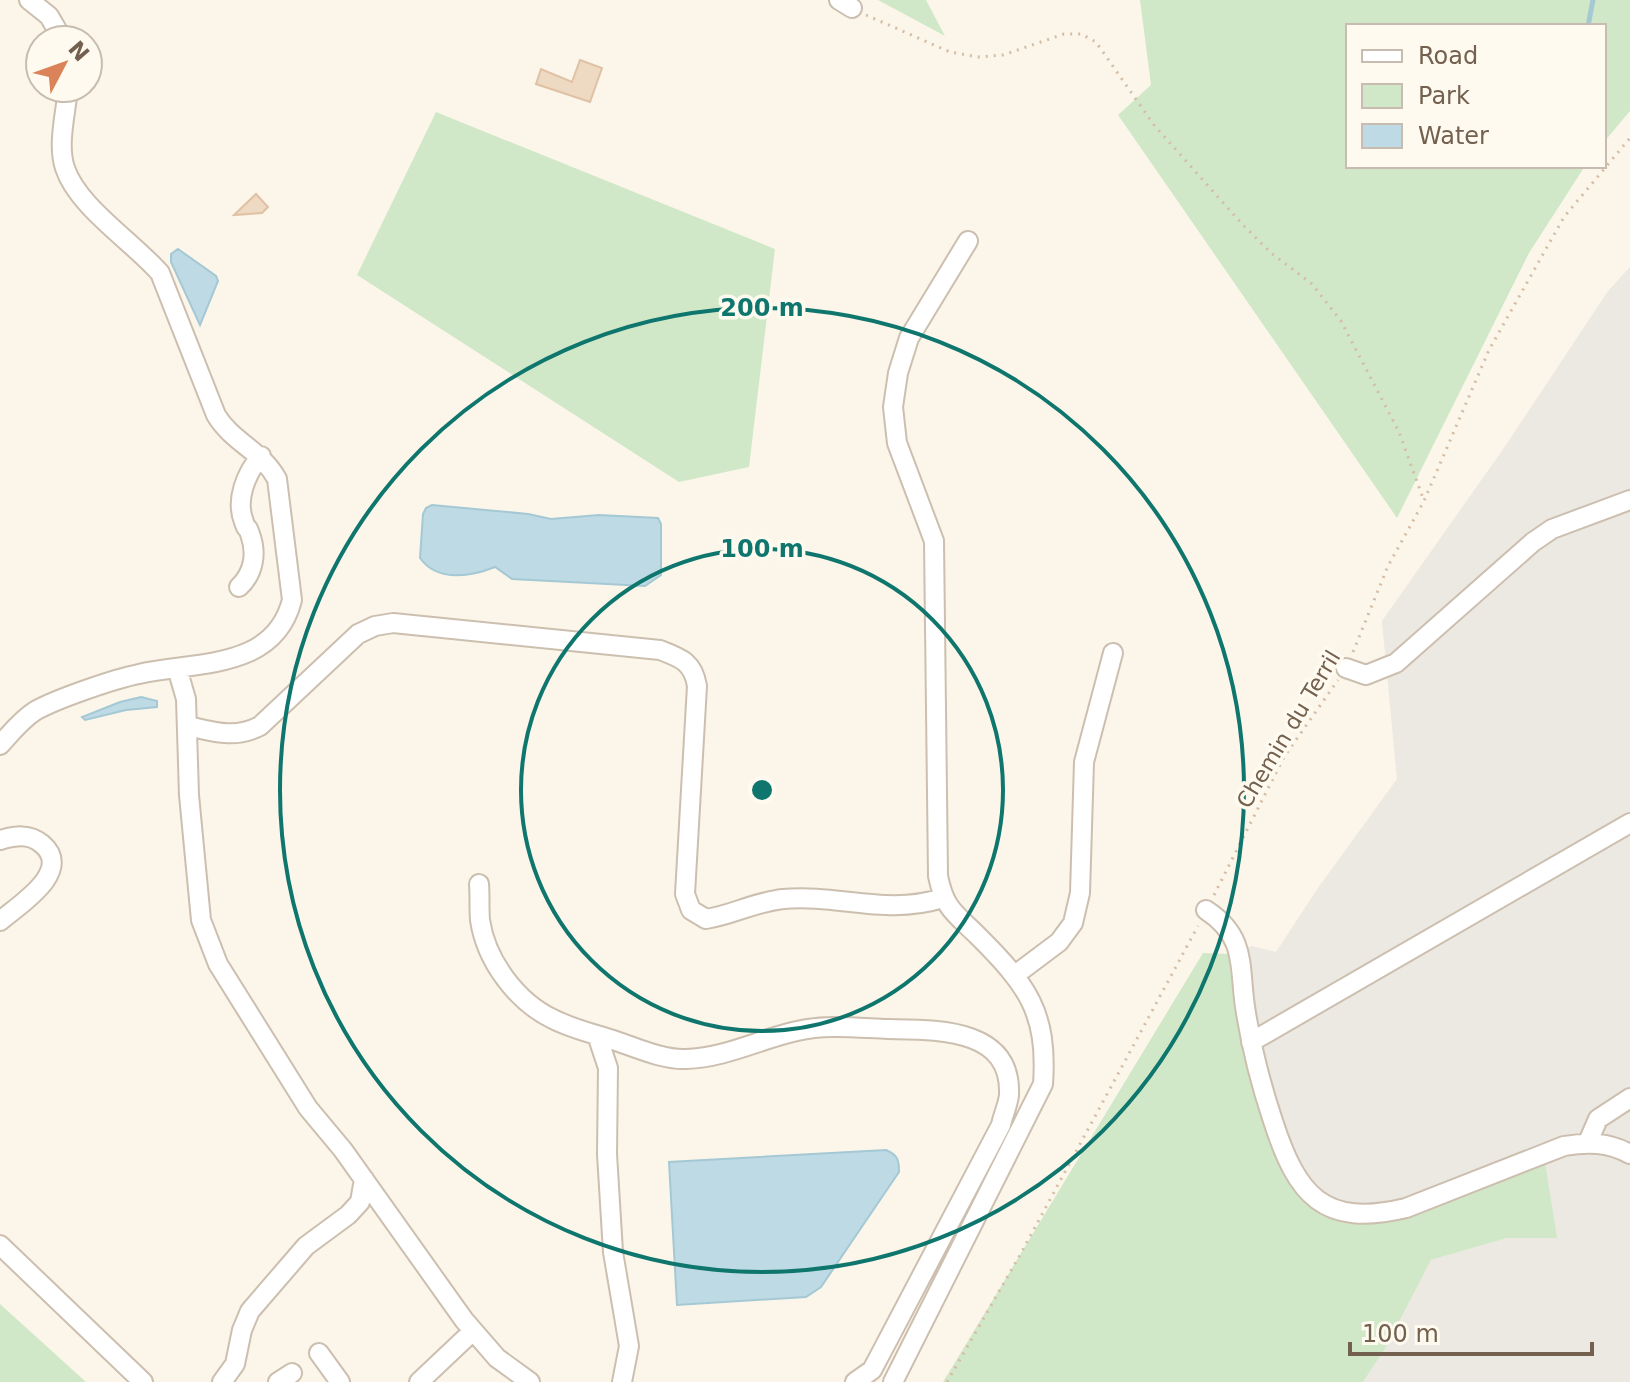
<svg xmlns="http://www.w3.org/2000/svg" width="1630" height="1382" font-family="'DejaVu Sans',sans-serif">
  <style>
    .industrial { fill: #ece8e2 }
    .green { fill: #d1e8c8 }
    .water { fill: #bedae4; stroke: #a5c8d5; stroke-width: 2 }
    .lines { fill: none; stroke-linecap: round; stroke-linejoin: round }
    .stream { stroke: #a5c8d5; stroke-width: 5 }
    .building { fill: #eed9c2; stroke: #e0c1a4; stroke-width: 2 }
    .minor-casing { stroke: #ccbfaf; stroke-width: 22 }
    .path { stroke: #d4bca5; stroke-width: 3; stroke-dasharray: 2 6; stroke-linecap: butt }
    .minor { stroke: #fff; stroke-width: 18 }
    .ring { fill: none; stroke: #0f766e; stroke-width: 4 }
    .labels { text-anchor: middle; stroke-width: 7; stroke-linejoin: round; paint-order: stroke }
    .street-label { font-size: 22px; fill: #74604e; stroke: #fefaef }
    .centre { fill: #0f766e; stroke: #fefaef; stroke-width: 4 }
    .ring-label { font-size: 24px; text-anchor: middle; font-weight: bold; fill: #0f766e; stroke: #fefaef; stroke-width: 7; stroke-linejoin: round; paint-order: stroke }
  </style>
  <rect width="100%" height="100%" fill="#fbf6e9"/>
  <path class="industrial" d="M1630 267V1382H1363L1385 1349 1431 1260 1507 1238 1557 1237 1451 1189 1345 1222 1310 1206 1286 1172 1260 1104 1238 1027 1228 954 1252 946 1276 952 1318 888 1397 779 1382 621 1506 445 1608 291Z"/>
  <path class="green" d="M879 0H926L945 36 878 0Z
    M1140 0H1630V111L1604 142V26H1348V166H1585L1529 253 1397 518 1118 115 1151 85Z
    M436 112 775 249 749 467 679 482 357 275Z
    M1203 953 1228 954 1238 1027 1260 1104 1286 1172 1311 1206 1345 1222 1544 1156 1557 1238H1507L1431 1260 1385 1349 1363 1382H943Z
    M0 1304 86 1382H0Z"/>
  <path class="water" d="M178 249 216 276 218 281 200 325 171 262V254Z
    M432 505 528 514 551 519 599 515 658 518 661 524V575L645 586 512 579 495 567C470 577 437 582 420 558L423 514 426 508Z
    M141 697 157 701V707L126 710 85 720 82 717 120 702Z
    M886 1150C898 1155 899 1160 899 1172L821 1287 806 1297 677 1305 669 1162Z"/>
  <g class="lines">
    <path class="stream" d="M1588 26 1593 0"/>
  </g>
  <path class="building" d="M580 60 602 68 590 102 536 84 541 69 572 82Z
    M256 194 268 207 262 213 234 215Z"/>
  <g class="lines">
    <defs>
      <path id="minor" d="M29 0 49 16 63 40
        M839 0 852 8
        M239 587C254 573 257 553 250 534 246 522 248 534 244 522 235 500 246 473 261 456
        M177 668 186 699 189 795 201 920 218 964 308 1108 343 1150 464 1320 497 1358 530 1382
        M1346 668 1366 675 1396 663 1533 542 1552 529 1630 500
        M188 726C214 732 235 739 260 726L358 634 375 626 393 623 660 650C681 658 693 662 697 686L685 894 691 910 706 919C732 915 755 902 783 899 839 894 886 916 943 898
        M0 745C11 733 21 720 35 711 56 699 114 679 139 674 195 661 274 671 292 600L277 479C262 451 232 442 216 415L160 273C133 242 77 206 65 168 57 145 66 112 68 88
        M0 840C15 836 29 833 42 844 74 871 19 905 0 921
        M479 884C480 896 479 908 480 920 486 961 517 1002 553 1019 572 1029 595 1034 616 1041 637 1048 663 1060 686 1059 725 1058 760 1039 797 1031 827 1024 859 1028 888 1029 935 1030 1012 1027 1009 1095 1008 1105 1003 1115 1001 1125L880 1355 872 1370 855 1382
        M1206 910C1249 938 1238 969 1246 1013 1252 1050 1261 1085 1273 1121 1297 1195 1323 1228 1406 1208L1564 1146C1588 1142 1608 1142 1630 1154
        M1015 975 1059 942 1073 923 1080 893 1084 762 1113 653
        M597 1035 608 1068 607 1154 613 1252 629 1346 622 1382
        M1251 1042 1630 823
        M1588 1142 1598 1119 1630 1098
        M0 1245 143 1382
        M319 1353 340 1382
        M222 1382 235 1364 242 1330 250 1311 306 1246 348 1215 360 1202 364 1179
        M278 1382 292 1373
        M419 1382 473 1331
        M893 1382 1043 1084C1048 1012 1027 985 978 936 955 913 945 910 938 876L934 541 897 443 893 407 898 373 909 338 968 241"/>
    </defs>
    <use href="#minor" class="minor-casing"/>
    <path class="path" d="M866 15 950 52 978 57 1003 55 1064 34H1081L1096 42 1154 125 1242 224 1270 252 1312 284 1341 321 1399 432 1424 501
      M1353 652 1388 566 1424 501 1489 350 1564 217 1630 138
      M1214 895 1284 757 1338 680
      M947 1382 1020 1255 1198 926"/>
    <use href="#minor" class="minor"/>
  </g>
  <g class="ring">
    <circle cx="762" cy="790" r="241"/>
    <circle cx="762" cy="790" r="482"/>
  </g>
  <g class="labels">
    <g class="street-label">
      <text transform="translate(1288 729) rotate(-59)" y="8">Chemin du Terril</text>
    </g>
  </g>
  <circle cx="762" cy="790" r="12" class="centre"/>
  <g class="ring-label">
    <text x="762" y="316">200 m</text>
    <text x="762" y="557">100 m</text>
  </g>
  <rect x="1346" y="24" width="260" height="144" fill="#fefaef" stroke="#c7bcaf" stroke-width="2"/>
  <rect x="1362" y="50" width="40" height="12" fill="#ffffff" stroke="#c7bcaf" stroke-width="2"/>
  <text x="1418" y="64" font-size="24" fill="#74604e">Road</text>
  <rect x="1362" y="84" width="40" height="24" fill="#d1e8c8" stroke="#c7bcaf" stroke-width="2"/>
  <text x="1418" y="104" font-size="24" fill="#74604e">Park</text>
  <rect x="1362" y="124" width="40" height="24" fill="#bedae4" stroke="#c7bcaf" stroke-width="2"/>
  <text x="1418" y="144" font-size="24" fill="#74604e">Water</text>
  <g transform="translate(64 64) rotate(49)"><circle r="38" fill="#fefaef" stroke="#c7bcaf" stroke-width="2"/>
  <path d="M0-6L14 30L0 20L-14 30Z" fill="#db8358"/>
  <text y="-12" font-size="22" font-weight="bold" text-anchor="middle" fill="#74604e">N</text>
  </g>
  <path d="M1350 1342v12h242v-12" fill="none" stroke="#74604e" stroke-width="4"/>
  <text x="1362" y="1342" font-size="24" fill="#74604e" stroke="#fefaef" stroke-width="6" paint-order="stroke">100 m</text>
</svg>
